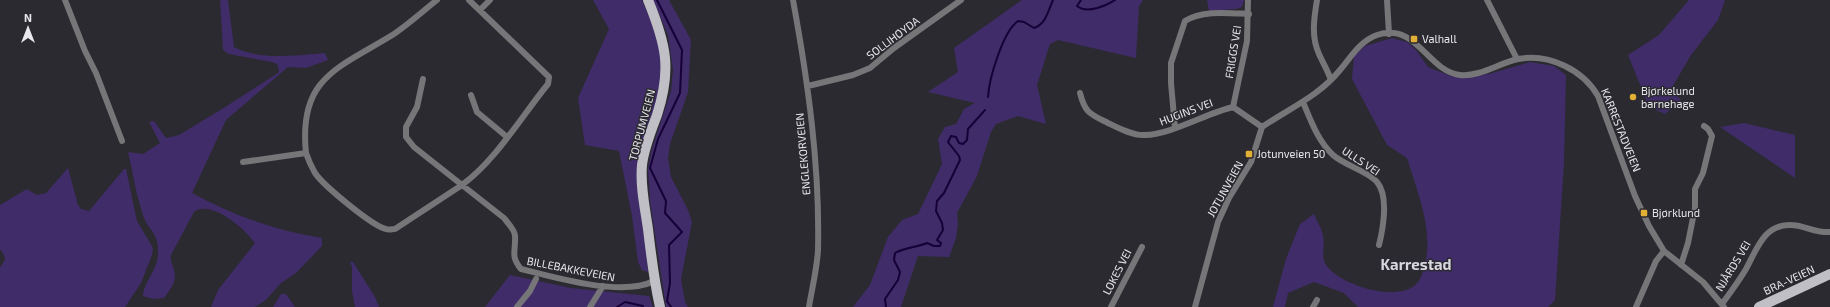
<svg xmlns="http://www.w3.org/2000/svg" width="1830" height="307" font-family="'Exo 2',sans-serif">
  <style>
    .green { fill: #3f2c69 }
    .lines { fill: none; stroke-linecap: round; stroke-linejoin: round }
    .stream { stroke: #170037; stroke-width: 2 }
    .street { stroke: #767578; stroke-width: 6 }
    .primary { stroke: #c0bfc6; stroke-width: 10 }
    .poi-dot { fill: #e1af34; stroke: #2c2a31; stroke-width: 1.5 }
    .labels { text-anchor: middle; stroke-width: 3; stroke-linejoin: round; paint-order: stroke }
    .street-label { font-size: 11px; fill: #e8e8ec; stroke: #2c2a31 }
    .poi-label { font-size: 11px; fill: #e8e8ec; stroke: #2c2a31; text-anchor: start }
    .district-label { font-size: 15px; font-weight: bold; fill: #d8d6df; stroke: #2c2a31 }
  </style>
  <rect width="100%" height="100%" fill="#2c2a31"/>
  <path class="green" d="M220 0H228L234 47C260 61 296 55 325 53L328 60 306 68 288 67 226 120 192 193C232 215 276 231 322 238V246L296 273 281 283 266 300 255 307H211L218 290 255 243C245 229 211 199 194 212L171 255C170 261 172 264 174 270 178 281 170 289 164 298L153 299 143 296C143 283 158 270 158 253 159 232 148 231 143 215 136 194 133 173 128 152L143 154 160 143 149 122 154 121 166 138 179 135 222 109 278 73 279 70 277 64 272 62 229 54 223 50Z
    M593 0H642L654 27 662 60 658 98 641 145 648 272 642 270 638 262 632 216 619 151 585 145 578 98 609 29Z
    M653 0H669L691 40 688 92 670 144 668 158 671 177 688 210 692 222 681 279 685 302 688 307H666L650 201 648 168 652 149 671 91 673 70 668 35Z
    M1022 0H1143L1139 6 1136 58 1058 40 1050 44 1037 85 1046 124 1018 116 996 124 991 132 977 176 957 213 958 224 956 238 949 257 918 256 901 307H853L870 285 888 237 902 220 918 214 942 164 938 139 945 127 956 124 964 109 975 103 928 92 958 72 954 48Z
    M1207 0H1244L1242 7 1236 9 1209 11Z
    M1689 0H1725L1718 20 1691 55 1671 89 1681 100 1665 114 1649 107 1628 55 1659 35Z
    M1392 38 1407 42 1416 50 1428 67 1453 77 1489 74 1530 62 1554 66 1566 75 1564 163 1555 300 1548 307H1358L1344 293 1314 282 1288 293 1285 307H1273L1286 259 1300 224 1314 214C1317 221 1322 229 1323 236 1325 244 1322 253 1324 261 1333 285 1406 307 1420 279 1438 239 1419 198 1407 158L1387 145 1352 79 1354 56 1365 46Z
    M1744 123 1795 135V178L1720 127Z
    M68 168 78 205 81 209 89 211 124 169H126L137 221 153 248 152 255 141 283 125 307H0V267L5 260 4 255 0 249V205L27 189 37 195 46 193Z
    M350 262H353L375 297 379 307H355L352 291V267Z
    M510 275 571 288 649 296 653 307H485Z
    M281 294H286L295 307H273Z"/>
  <g class="lines">
    <path class="stream" d="M657 0 682 50 680 93 658 139 650 168 666 201 665 213 682 232 669 245 670 283 667 301 671 307
      M1081 0 1077 6C1087 14 1106 6 1115 0
      M988 97C989 79 1003 31 1018 21L1024 22 1034 28C1046 24 1048 11 1053 0
      M617 307 625 302 643 306
      M886 307 885 299 898 280 900 272 894 260 895 253C904 248 917 247 927 243L934 246H940L941 243 937 240 943 230 942 223 936 211 937 201 944 193 960 160 959 156 948 142 951 136 956 137 959 143 963 144 967 140 968 129 985 110"/>
    <path class="street" d="M65 0 85 51 96 73 122 141
      M793 0C808 82 820 166 818 250 817 269 812 288 809 307
      M1317 0C1314 18 1311 37 1319 54 1323 63 1328 71 1331 80
      M1387 0 1389 34
      M1487 0 1517 59
      M480 10 490 0
      M423 79 417 107 406 127V137L414 147 462 185C496 160 521 117 548 84L549 77 469 0
      M808 86 853 75 870 68 894 48 961 0
      M1080 93C1085 113 1090 114 1108 123 1118 128 1133 136 1145 135 1170 135 1207 113 1233 107L1262 127
      M471 95 477 112 507 137
      M1303 102C1311 121 1318 141 1333 155 1344 165 1369 172 1377 182 1389 196 1383 229 1379 245
      M1233 107 1247 41 1248 0
      M1262 127C1290 108 1319 96 1340 70 1351 57 1360 41 1377 35 1417 22 1427 71 1460 75 1480 77 1499 63 1518 59 1549 53 1583 70 1598 96L1635 196 1649 226 1664 251 1703 282 1724 307
      M1175 128 1171 83V63L1185 21C1202 10 1228 13 1249 14
      M306 153C298 77 339 68 394 34 409 24 423 11 437 0
      M243 162 306 153C308 159 311 166 315 173 323 185 372 226 386 229 389 230 392 229 395 229L462 185 504 218C507 222 515 230 515 236 516 251 510 256 521 269 556 278 622 297 654 281
      M1681 265 1688 243 1695 208V189L1703 173 1712 136 1708 129 1704 126
      M1722 304C1730 293 1739 281 1746 269 1757 249 1764 224 1791 225 1804 225 1814 233 1830 232
      M517 307 530 291 536 279
      M590 307 603 286
      M1111 307 1142 247
      M1195 307 1218 222 1229 198 1251 162 1262 127
      M1313 307 1317 300
      M1636 307 1656 261 1664 251"/>
    <path class="primary" d="M648 0C666 44 672 69 657 115 651 131 644 148 642 165 640 186 645 208 648 229 651 255 654 281 660 307
      M1759 307 1830 274"/>
  </g>
  <g class="poi-dot">
    <rect x="1410" y="35" width="8" height="8" rx="2"/>
    <circle cx="1633" cy="97" r="4"/>
    <rect x="1245" y="150" width="8" height="8" rx="2"/>
    <rect x="1640" y="209" width="8" height="8" rx="2"/>
  </g>
  <g class="labels">
    <g class="street-label">
      <text transform="translate(893 38) rotate(-37)" y="4">SOLLIHØYDA</text>
      <text transform="translate(1233 52) rotate(-81)" y="4">FRIGGS VEI</text>
      <text transform="translate(1186 112) rotate(-21)" y="4">HUGINS VEI</text>
      <text transform="translate(642 125) rotate(-75)" y="4">TORPUMVEIEN</text>
      <text transform="translate(1621 130) rotate(68)" y="4">KARRESTADVEIEN</text>
      <text transform="translate(803 154) rotate(-95)" y="4">ENGLEKORVEIEN</text>
      <text transform="translate(1361 161) rotate(33)" y="4">ULLS VEI</text>
      <text transform="translate(1225 189) rotate(-61)" y="4">JOTUNVEIEN</text>
      <text transform="translate(1733 266) rotate(-59)" y="4">NJÅRDS VEI</text>
      <text transform="translate(571 269) rotate(11)" y="4">BILLEBAKKEVEIEN</text>
      <text transform="translate(1117 272) rotate(-63)" y="4">LOKES VEI</text>
      <text transform="translate(1789 280) rotate(-25)" y="4">BRA-VEIEN</text>
    </g>
    <g class="poi-label">
      <text x="1422" y="43">Valhall</text>
      <text x="1641" y="95">Bjørkelund<tspan x="1641" dy="13">barnehage</tspan></text>
      <text x="1257" y="158">Jotunveien 50</text>
      <text x="1652" y="217">Bjørklund</text>
    </g>
    <g class="district-label">
      <text x="1416" y="270">Karrestad</text>
    </g>
  </g>
  <g transform="translate(28 28)" stroke="#2c2a31" stroke-width="3" paint-order="stroke">
  <path d="M0-3L7 15L0 10L-7 15Z" fill="#e8e8ec"/>
  <text y="-6" font-size="11" font-weight="bold" text-anchor="middle" fill="#e8e8ec">N</text>
  </g>
</svg>
